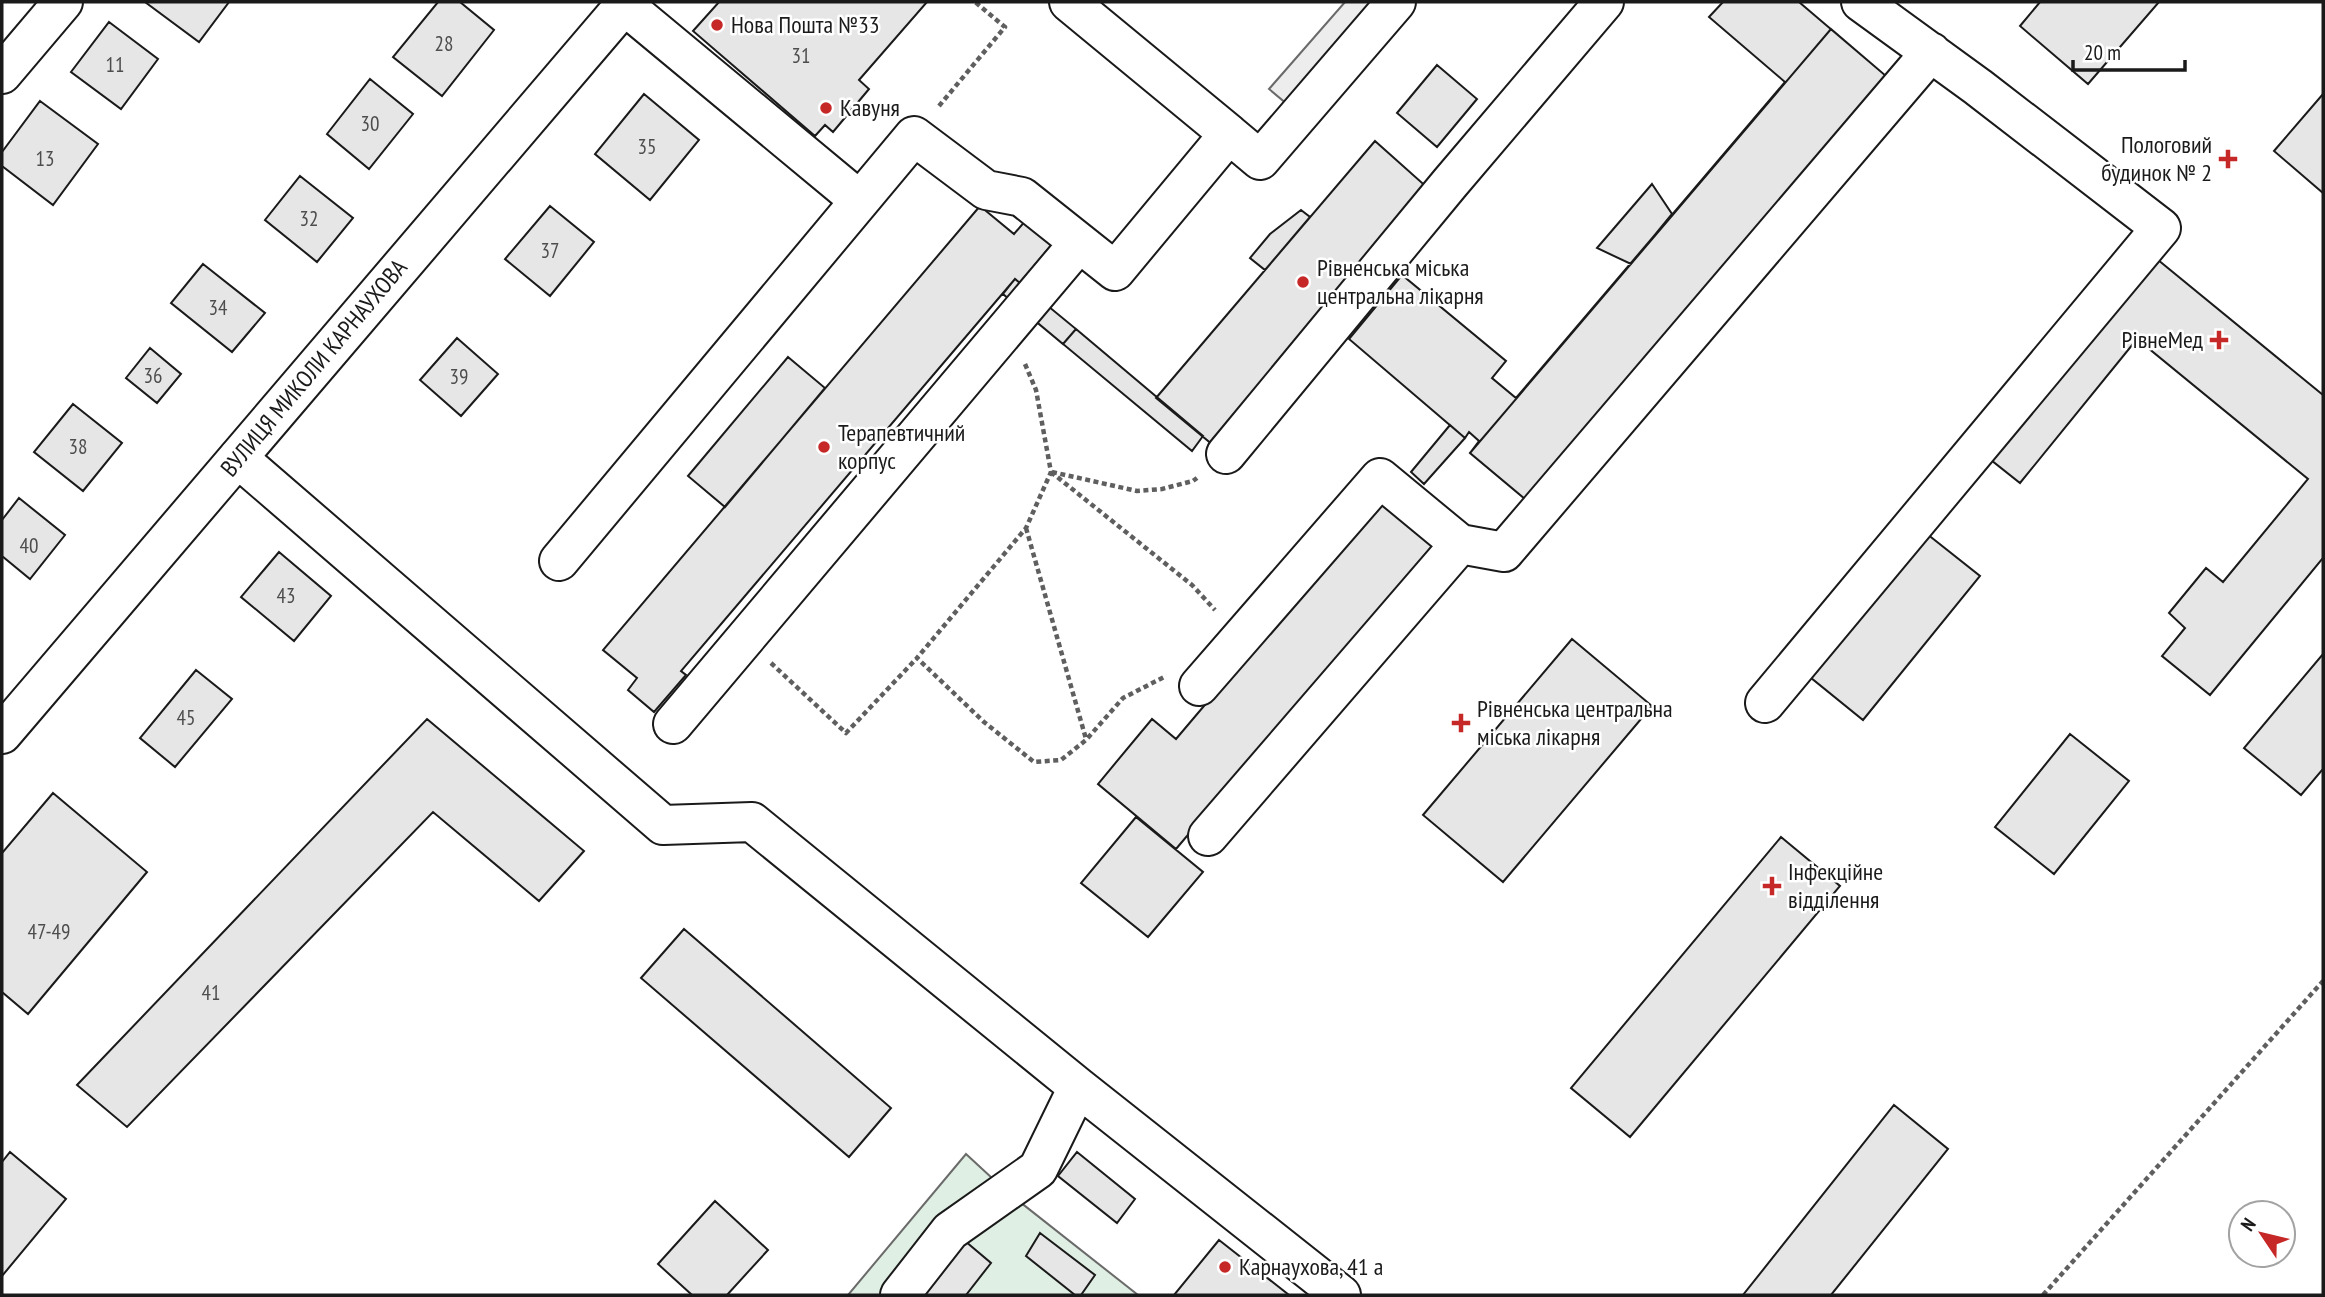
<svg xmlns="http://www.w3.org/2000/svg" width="2325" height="1297" font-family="'PT Sans Narrow',sans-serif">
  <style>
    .green { fill: #e0efe3; stroke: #6a6a6a; stroke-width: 2 }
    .parking { fill: #ededed; stroke: #6a6a6a; stroke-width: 2 }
    .building { fill: #e6e6e6; stroke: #1a1a1a; stroke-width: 2 }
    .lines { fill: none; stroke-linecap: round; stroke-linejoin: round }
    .minor-casing { stroke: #1a1a1a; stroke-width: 42 }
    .major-casing { stroke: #1a1a1a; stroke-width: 42 }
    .path { stroke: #5f5f5f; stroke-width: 4.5; stroke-dasharray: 5 3.5; stroke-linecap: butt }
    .minor { stroke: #fff; stroke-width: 38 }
    .major { stroke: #fff; stroke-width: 38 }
    .poi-dot { fill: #c62828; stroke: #fff; stroke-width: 2.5 }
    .labels { text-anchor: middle; stroke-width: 5; stroke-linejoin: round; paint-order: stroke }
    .number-label { font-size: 21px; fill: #4d4d4d }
    .poi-label { font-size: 24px; fill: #1a1a1a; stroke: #fff; text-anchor: start }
    .street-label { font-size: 24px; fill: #1a1a1a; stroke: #fff }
  </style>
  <rect width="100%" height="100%" fill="#fff"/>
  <path class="green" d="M966 1154 1006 1191 1138 1295H848Z"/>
  <path class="parking" d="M1345 2H1375L1287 104 1269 89Z"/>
  <path class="building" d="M145 2H229L199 42Z
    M438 2H460L494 30 442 96 393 57Z
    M719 2H927L859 80 869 89 833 132 825 125 815 136 693 31Z
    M1723 2H1799L1886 76 1525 499 1470 453 1479 441 1469 432 1465 438 1349 339 1402 275 1506 361 1492 378 1516 398 1785 82 1709 17Z
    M2040 2H2159L2088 84 2020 26Z
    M109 22 158 59 121 109 71 72Z
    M1831 29 1886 76 1525 499 1470 453Z
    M1437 65 1477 99 1437 147 1397 113Z
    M370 79 413 114 369 169 327 134Z
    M644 94 699 140 650 200 595 154Z
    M2323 94V193L2274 151Z
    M40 101 98 144 53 205 2 166V152Z
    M1375 141 1430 190 1213 445 1156 398Z
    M300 176 353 218 317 262 265 220Z
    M1652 184 1672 214 1631 264 1597 248Z
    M550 206 594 242 550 296 505 259Z
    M980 206 1014 234 1026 220 1053 243 1020 283 1015 279 681 671 686 675 654 712 628 690 637 678 603 650Z
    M1301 210 1310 217 1265 270 1250 258 1270 234Z
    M2152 255 2323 395V558L2210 695 2162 656 2185 628 2169 613 2206 568 2223 582 2308 479 2137 339 2020 483 1986 456Z
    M203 264 265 313 232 352 171 303Z
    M1015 279 1076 329 1063 344 1003 294Z
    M1076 329 1203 436 1192 451 1063 344Z
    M457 338 498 374 461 416 420 380Z
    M150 348 181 374 157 403 126 378Z
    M788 357 825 388 725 507 688 476Z
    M73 404 122 443 83 491 34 452Z
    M1450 425 1465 438 1424 484 1411 472Z
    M19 498 65 535 30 579 2 556V520Z
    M1380 498 1434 544 1176 849 1098 784 1152 719 1176 739Z
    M1922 530 1980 576 1863 720 1805 673Z
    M279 552 331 596 294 641 241 597Z
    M1572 639 1652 706 1503 882 1423 815Z
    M2323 654V769L2301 795 2244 748Z
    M196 670 232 699 175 767 140 738Z
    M427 719 584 851 539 901 433 812 127 1127 77 1085Z
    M2070 734 2129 781 2054 874 1995 827Z
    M53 793 147 872 28 1014 2 992V853Z
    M1136 817 1203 872 1148 937 1081 883Z
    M1781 837 1840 886 1630 1137 1571 1088Z
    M684 929 891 1108 849 1157 641 978Z
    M1894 1105 1948 1149 1831 1295H1743Z
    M10 1152 66 1199 2 1276V1162Z
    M1077 1152 1135 1199 1117 1223 1058 1176Z
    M715 1201 768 1250 727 1295H692L658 1264Z
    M1040 1233 1095 1275 1081 1295H1075L1026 1256Z
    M1219 1240 1289 1295H1174Z
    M965 1241 991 1263 966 1295H923Z"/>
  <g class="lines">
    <defs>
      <path id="minor" d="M624 5 859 200
        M2 74 63 2
        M1229 134 1260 160 1396 2
        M1226 454 1450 183 1604 2
        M238 458 663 825 752 822 1078 1087 1341 1295
        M559 561 914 136 986 190 1022 197 1115 271 1229 134 1069 2
        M1199 686 1380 478 1460 544
        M1765 703 2161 228 1978 87 1861 2
        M673 724 1079 243
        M1208 836 1460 544 1504 552 1931 52
        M900 1295 950 1231 1038 1169 1078 1087"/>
      <path id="major" d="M2 734 627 2"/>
    </defs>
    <use href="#minor" class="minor-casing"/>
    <use href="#major" class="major-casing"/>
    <path class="path" d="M939 106 1005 27 975 2
      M1025 364 1036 390 1051 472 1026 528 917 658 984 722 1034 762 1061 760 1086 740 1123 698 1164 677
      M1051 472 1192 585 1215 610
      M1052 472 1137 491 1162 489 1193 481 1197 478
      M1026 528 1086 739
      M771 663 846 733 917 658
      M2043 1295 2323 981"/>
    <use href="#minor" class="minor"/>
    <use href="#major" class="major"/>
  </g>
  <g class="poi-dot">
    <circle cx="717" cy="25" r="7"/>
    <circle cx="826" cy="108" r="7"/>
    <path d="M2224.5 148.5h7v7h7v7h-7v7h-7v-7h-7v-7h7z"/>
    <circle cx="1303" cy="282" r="7"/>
    <path d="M2215.5 329.5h7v7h7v7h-7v7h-7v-7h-7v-7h7z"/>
    <circle cx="824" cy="447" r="7"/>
    <path d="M1457.5 712.5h7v7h7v7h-7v7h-7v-7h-7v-7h7z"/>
    <path d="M1768.5 875.5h7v7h7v7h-7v7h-7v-7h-7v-7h7z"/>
    <circle cx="1225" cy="1267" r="7"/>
  </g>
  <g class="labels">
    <g class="number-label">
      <text x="444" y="51">28</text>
      <text x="801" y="63">31</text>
      <text x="115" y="72">11</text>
      <text x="370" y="131">30</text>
      <text x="647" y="154">35</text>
      <text x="45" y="166">13</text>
      <text x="309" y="226">32</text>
      <text x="550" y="258">37</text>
      <text x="218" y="315">34</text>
      <text x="153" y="383">36</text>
      <text x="459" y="384">39</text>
      <text x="78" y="454">38</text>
      <text x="29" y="553">40</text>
      <text x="286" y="603">43</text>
      <text x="186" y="725">45</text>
      <text x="49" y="939">47-49</text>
      <text x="211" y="1000">41</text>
    </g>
    <g class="poi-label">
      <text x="731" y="33">Нова Пошта №33</text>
      <text x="840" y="116">Кавуня</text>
      <text x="2212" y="153" text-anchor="end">Пологовий<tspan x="2212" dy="28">будинок № 2</tspan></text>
      <text x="1317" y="276">Рівненська міська<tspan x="1317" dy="28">центральна лікарня</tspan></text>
      <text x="2203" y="348" text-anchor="end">РівнеМед</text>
      <text x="838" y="441">Терапевтичний<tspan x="838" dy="28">корпус</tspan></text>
      <text x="1477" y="717">Рівненська центральна<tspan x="1477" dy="28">міська лікарня</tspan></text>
      <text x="1788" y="880">Інфекційне<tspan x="1788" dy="28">відділення</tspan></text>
      <text x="1239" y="1275">Карнаухова, 41 а</text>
    </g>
    <g class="street-label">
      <text transform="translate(314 368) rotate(-50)" y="8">ВУЛИЦЯ МИКОЛИ КАРНАУХОВА</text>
    </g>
  </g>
  <rect width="2325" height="1297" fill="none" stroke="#1a1a1a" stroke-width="7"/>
  <g transform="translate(2262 1234) rotate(305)"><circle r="33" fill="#ffffff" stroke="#a3a3a3" stroke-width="2"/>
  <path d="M0-5L12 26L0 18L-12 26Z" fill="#c62828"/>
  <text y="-10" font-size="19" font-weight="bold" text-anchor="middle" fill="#1a1a1a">N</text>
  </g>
  <path d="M2073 60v10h112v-10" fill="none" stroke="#1a1a1a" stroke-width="3.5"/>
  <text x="2084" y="60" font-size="21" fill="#1a1a1a" stroke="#ffffff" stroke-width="5" paint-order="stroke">20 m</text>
</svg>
